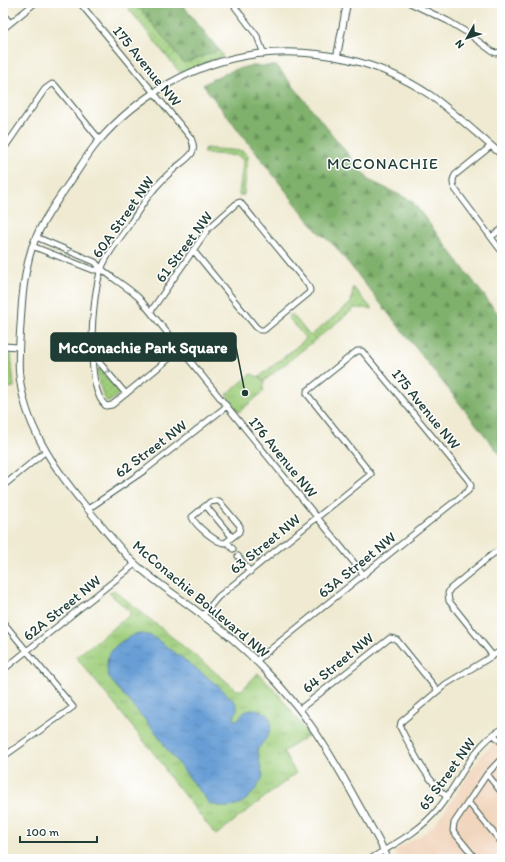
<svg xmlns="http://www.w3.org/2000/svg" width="505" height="862" font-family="Itim,sans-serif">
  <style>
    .built { fill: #f1d5bd }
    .grass { fill: url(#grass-dots); stroke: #5f8658 }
    .forest { fill: url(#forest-firs); stroke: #4f7750 }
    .park { fill: url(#park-tufts); stroke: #5f8658 }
    .water { fill: url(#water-ripples); stroke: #446e84 }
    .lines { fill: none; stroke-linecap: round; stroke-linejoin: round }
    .minor-casing { stroke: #3e574c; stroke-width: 7 }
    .tertiary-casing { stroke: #3e574c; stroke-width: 8 }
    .minor { stroke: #fff; stroke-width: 5 }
    .tertiary { stroke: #fff; stroke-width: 6 }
    .oneway { stroke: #8f9e9a }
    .labels { text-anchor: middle; stroke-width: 3; stroke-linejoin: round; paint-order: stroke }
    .street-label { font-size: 15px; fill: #1f3d34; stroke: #fff }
    .neighbourhood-label { font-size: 16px; letter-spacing: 1px; fill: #1f3d34; stroke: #fff }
    .leader { fill: none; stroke: #1f3d34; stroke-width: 1.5 }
    .callout-dot { fill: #1f3d34; stroke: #fff; stroke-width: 1.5 }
    .callout { fill: #1f3d34; stroke: #1f3d34; stroke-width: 1.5 }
    .callout-label { font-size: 16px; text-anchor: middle; font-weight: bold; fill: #fff }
  </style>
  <defs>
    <pattern id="grass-dots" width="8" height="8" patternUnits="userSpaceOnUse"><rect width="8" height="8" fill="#9fce7c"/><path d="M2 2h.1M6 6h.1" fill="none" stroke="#81a866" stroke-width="1.8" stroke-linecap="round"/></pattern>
    <pattern id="forest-firs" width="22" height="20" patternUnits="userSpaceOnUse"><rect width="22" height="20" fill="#7fb16c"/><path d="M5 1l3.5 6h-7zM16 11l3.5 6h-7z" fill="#67915a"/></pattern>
    <pattern id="park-tufts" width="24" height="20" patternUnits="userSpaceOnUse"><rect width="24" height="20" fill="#9fce7c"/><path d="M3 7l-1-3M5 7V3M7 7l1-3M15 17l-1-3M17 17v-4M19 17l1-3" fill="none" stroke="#81a866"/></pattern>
    <pattern id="water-ripples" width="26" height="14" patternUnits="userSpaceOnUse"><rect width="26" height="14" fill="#689ed5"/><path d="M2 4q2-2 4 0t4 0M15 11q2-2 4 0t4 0" fill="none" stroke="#5582ae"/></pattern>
  </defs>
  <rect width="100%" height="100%" fill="#fff"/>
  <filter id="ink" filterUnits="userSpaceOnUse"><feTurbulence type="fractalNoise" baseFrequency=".025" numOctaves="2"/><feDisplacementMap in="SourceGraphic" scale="8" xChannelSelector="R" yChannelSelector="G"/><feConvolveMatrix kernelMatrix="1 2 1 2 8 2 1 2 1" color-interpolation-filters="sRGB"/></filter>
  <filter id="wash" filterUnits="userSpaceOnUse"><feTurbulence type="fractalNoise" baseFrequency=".012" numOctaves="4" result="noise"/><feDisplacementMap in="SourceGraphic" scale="16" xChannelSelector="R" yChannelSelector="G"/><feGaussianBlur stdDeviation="0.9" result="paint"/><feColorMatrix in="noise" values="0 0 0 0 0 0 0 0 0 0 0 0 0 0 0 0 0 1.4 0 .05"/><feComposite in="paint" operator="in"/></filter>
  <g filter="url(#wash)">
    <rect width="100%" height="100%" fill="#efead1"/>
    <path class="built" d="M502 736V859H398L394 851 426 832 435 823 446 809 482 754Z"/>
    <path class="grass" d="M124 3H136L184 63 219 50 223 56 180 73Z
      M205 148 243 151 248 156 244 195H239L243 161 239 156 203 153Z
      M353 287 372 309 355 308 264 381 259 377 306 339 288 317 292 314 310 336 351 303Z
      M99 368 120 393 111 401 107 402C101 393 99 381 97 371Z"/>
    <path class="forest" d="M136 3H181L219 50 184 63Z
      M249 66H277L369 180 412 201 502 319V457L335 246 317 231 203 85C217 75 233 70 249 66Z"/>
    <path class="park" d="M3 352H8L11 354 14 387 3 389Z
      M251 374 259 377 264 381 263 392 239 412 226 395Z
      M114 590 237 690H242L258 673 279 695 309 735 283 752 296 773 216 835 167 774 164 766 76 657 130 615V612L109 593Z"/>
    <path class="water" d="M138 633 152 636C166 646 235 695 237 706 238 712 233 715 234 720H237C249 706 253 706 269 715 274 732 267 737 257 750L260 764 263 776C257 790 246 805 229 807 224 808 216 805 210 804L166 748 158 735 109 678C101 653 117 642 138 633Z"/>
  </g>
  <g filter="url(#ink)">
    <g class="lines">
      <defs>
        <path id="minor" d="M80 3 191 138C193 143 195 148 192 153 188 159 180 164 174 169 166 176 158 184 151 193 142 204 135 217 127 228 118 241 106 255 101 270 92 295 84 388 106 406L112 405 181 349
          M232 3 257 36 264 54
          M410 3 448 21 466 32 493 52 496 53 502 51
          M3 14 10 23
          M3 29 35 3
          M491 146 455 175C452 180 452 184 455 189L502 252
          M3 150 45 89 52 84 55 85 100 140
          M36 237 95 262C105 275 126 285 139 298L364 575
          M491 237 502 229
          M32 246 93 270H101
          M151 311 208 229 237 203 240 202 308 285 310 290 309 293 264 330H260L256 327 193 250
          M3 346 19 347
          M92 351 99 362 126 394
          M3 486 46 451
          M217 501H219L240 526 239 532 225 543C216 543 195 525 192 517L210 502Z
          M206 506 232 537
          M88 509 145 470 227 406
          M227 542 233 549
          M238 556 250 572
          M203 615 218 597 371 474 307 394V391L357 351H362L469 481 471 486 468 491 445 509 256 661
          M3 622 73 707 3 757
          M493 656 449 601 448 593 450 589 494 553 498 552 502 555
          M3 670 135 564
          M300 709 390 638 395 639 397 640 438 691
          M493 734 502 743
          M487 774 502 793
          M447 797C426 779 415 755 402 731L400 727 401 722 446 684 502 650
          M468 802 502 843
          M370 859C394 844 419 832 437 810 459 784 471 746 502 729
          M476 859 453 831 454 823 487 774 502 758"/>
        <path id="tertiary" d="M337 56 347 3
          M388 859C379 839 367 820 356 800 329 751 304 709 264 669 244 648 222 629 198 612 177 596 154 581 134 563 117 546 102 526 86 507 54 468 23 424 19 371 18 353 20 335 21 317 22 298 24 277 29 258 36 229 54 205 70 182 79 169 87 155 97 143 138 95 195 62 257 54 317 47 380 61 430 95 455 113 478 135 502 155"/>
      </defs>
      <use href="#minor" class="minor-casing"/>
      <use href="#tertiary" class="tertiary-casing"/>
      <use href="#minor" class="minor"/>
      <use href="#tertiary" class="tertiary"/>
    </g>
    <defs><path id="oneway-chevron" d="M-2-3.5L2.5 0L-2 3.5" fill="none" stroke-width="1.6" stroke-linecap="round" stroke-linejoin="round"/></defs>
    <g class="oneway">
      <use href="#oneway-chevron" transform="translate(70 252) rotate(-157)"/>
      <use href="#oneway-chevron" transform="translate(108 373) rotate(-130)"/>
    </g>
  </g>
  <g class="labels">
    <g class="street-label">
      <text transform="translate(147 66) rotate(51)" y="5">175 Avenue NW</text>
      <text transform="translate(123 217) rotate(-55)" y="5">60A Street NW</text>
      <text transform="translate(184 247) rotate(-53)" y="5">61 Street NW</text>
      <text transform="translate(426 409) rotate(51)" y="5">175 Avenue NW</text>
      <text transform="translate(151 449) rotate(-37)" y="5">62 Street NW</text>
      <text transform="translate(283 457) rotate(51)" y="5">176 Avenue NW</text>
      <text transform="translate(265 544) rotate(-39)" y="5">63 Street NW</text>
      <text transform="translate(357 565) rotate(-39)" y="5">63A Street NW</text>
      <text transform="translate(201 599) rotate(40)" y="5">McConachie Boulevard NW</text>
      <text transform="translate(62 608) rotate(-39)" y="5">62A Street NW</text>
      <text transform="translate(338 663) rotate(-39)" y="5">64 Street NW</text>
      <text transform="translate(447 774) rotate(-54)" y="5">65 Street NW</text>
    </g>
    <g class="neighbourhood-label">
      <text x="383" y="169">MCCONACHIE</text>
    </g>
  </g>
  <path class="leader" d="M245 393L236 347"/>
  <circle class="callout-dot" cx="245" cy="393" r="4"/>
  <rect class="callout" x="51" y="333" width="185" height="28" rx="4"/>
  <g class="callout-label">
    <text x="143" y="353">McConachie Park Square</text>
  </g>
  <rect width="505" height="862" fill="none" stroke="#fff" stroke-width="16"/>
  <g transform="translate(467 38) rotate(231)" stroke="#ffffff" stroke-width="3" paint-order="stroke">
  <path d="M0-3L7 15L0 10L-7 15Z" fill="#1f3d34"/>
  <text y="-6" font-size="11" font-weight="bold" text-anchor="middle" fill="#1f3d34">N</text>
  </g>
  <path d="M20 836v6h77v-6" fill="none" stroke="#1f3d34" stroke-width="2"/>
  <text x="26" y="836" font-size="12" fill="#1f3d34" stroke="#ffffff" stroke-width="3" paint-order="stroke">100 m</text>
</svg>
